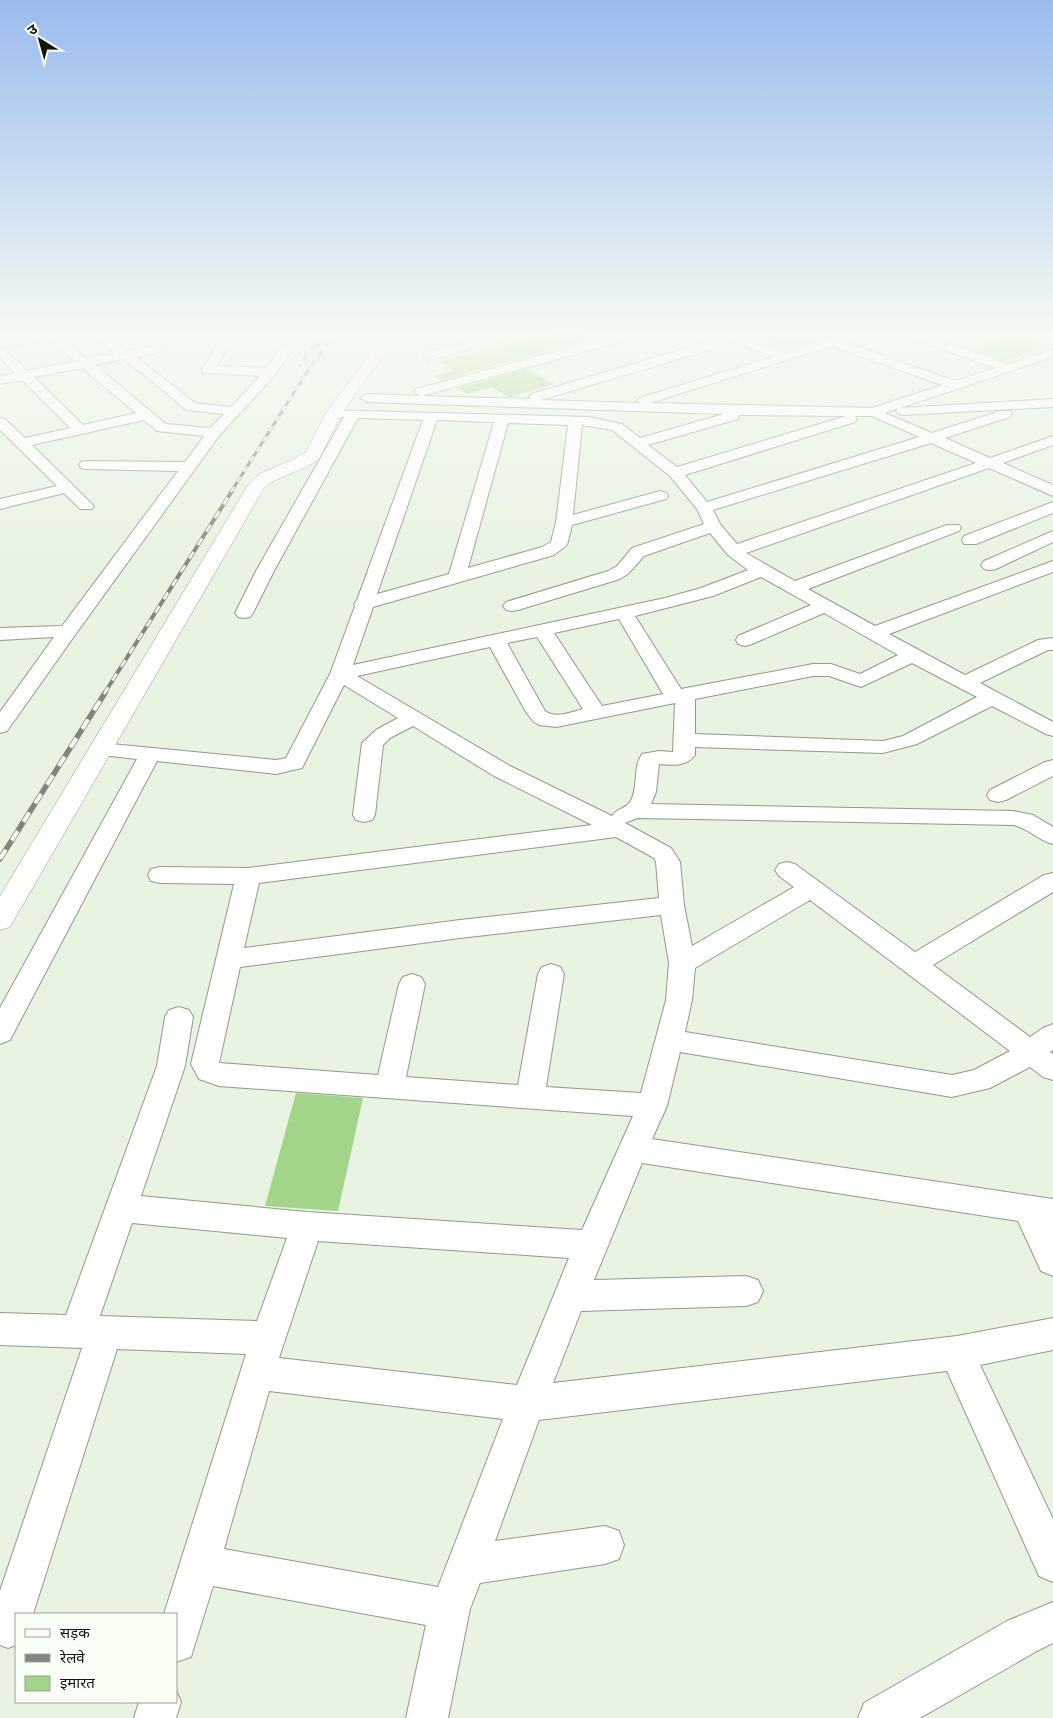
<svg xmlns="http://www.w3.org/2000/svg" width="1053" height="1718" font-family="Overpass,'Noto Sans Devanagari',sans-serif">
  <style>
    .green { fill: #b8d7aa }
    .building { fill: #a2d489 }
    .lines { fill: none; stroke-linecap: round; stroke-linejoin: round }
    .street-casing { stroke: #8f9a8a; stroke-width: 2 }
    .secondary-casing { stroke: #8f9a8a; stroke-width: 1 }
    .street { fill: #fff; fill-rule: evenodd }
    .secondary { fill: #fff; fill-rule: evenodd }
    .rail-far2-casing { stroke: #80877c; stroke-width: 3 }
    .rail-far1-casing { stroke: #80877c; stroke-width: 4 }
    .rail-casing { stroke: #80877c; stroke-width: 5.5 }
    .rail-far2 { stroke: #f8fff5; stroke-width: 2; stroke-dasharray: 6; stroke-linecap: butt }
    .rail-far1 { stroke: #f8fff5; stroke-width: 2.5; stroke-dasharray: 8; stroke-linecap: butt }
    .rail { stroke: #f8fff5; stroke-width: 4; stroke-dasharray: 11; stroke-linecap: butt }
  </style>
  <rect width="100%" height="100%" fill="#e8f3e2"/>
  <path class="green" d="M753 335H837L790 349Z"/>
  <path class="building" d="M545 335H587L588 340 442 380 433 376 455 370 439 362Z
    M1014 335 1049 345 1004 361 970 349Z
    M527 369 555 384 510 397 491 387 468 394 458 388Z
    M296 1093 363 1098 338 1211 265 1206Z"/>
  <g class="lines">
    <defs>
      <path id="street" d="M28 335H58L87 359 115 353 92 335H106L128 351 156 345 160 346 162 349 160 352 136 357 195 403 231 407 260 376 203 373 202 370 223 335 234 336 217 366 266 368 290 335H302L275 375 219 436 75 635 7 731 0 733V712L54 637 0 640V628L62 626 178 471 86 469 81 468 79 465 81 462 86 461 185 462 204 436 157 431 144 420 32 445 94 506 92 509H80L64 493 0 509V499L57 486 0 430V418L5 419 25 438 70 428 22 380 0 384V376L15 373 0 358V340ZM48 339 75 361 27 371 4 348H1ZM123 359 157 385 186 410 224 414 210 428 166 424 95 365ZM82 368 136 413 83 425 34 377Z
        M496 335H516L514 338 428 360 422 356 424 353Z
        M617 335H637L635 338 422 396 531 399 529 397 531 394 725 337 723 335H740L785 353 842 335H861L859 338 844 342 955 381 995 368 909 338 907 335H925L1008 364 1053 349V357L900 408 1053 399V407L903 415 898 414 896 411 898 408 885 413 932 433 1000 411H1010L1012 414 1010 417 945 438 990 458 1053 436V445L1003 463 1053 485V496L989 468 746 553 795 581 947 525H959L961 528 959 531 808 589 875 626 1053 561V572L889 634 965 675 1038 640 1053 638V650H1048L980 683 1053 722V736L1046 734 992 706 917 744 883 753 695 747V755C686 767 672 765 659 764L656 792 651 804 1013 811 1033 815 1053 827V844C1039 841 1028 828 1013 825L637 818 625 823 671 848 680 862 684 905 692 946 794 887 779 876 775 870 779 864 787 862 795 864 915 952 1044 875 1053 873V892L933 965 1030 1037 1043 1028 1053 1024V1050L1050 1052 1053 1054V1080L1043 1077 1030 1067 990 1088 952 1097 680 1052 667 1106 652 1139 1053 1199V1276L1041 1271 1018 1221 642 1163 594 1280 746 1276 758 1280 763 1291 758 1302 746 1306 581 1311 553 1383 957 1336 1053 1318V1350L980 1365 1053 1519V1582L1039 1576 947 1371 539 1420 495 1541 605 1526 619 1531 624 1545 619 1559 605 1564 480 1583 470 1609 448 1718H406L426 1625 213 1586 191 1657 176 1662V1614H164L246 1354 117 1349 33 1614H16V1645L8 1648 0 1645V1591L82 1348 0 1345V1313L66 1315 157 1066 165 1017 169 1010 179 1007 189 1010 193 1017 185 1066 141 1196 307 1212 582 1230 633 1116 219 1086 199 1079 191 1064 234 884 160 883 151 881 148 875 151 869 160 867 248 868 592 825 494 776 413 726 390 738 383 745 375 815 372 820 364 822 356 820 353 815 362 743 376 730 398 718 344 685 302 768 276 774 157 761 10 1040 0 1044V1008L137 759 93 754 90 749 93 744 101 743 276 760 286 758 330 674 355 606 354 604 357 600 423 420 358 418 274 571 253 613 250 617 244 618 238 617 235 613 256 571 344 417 329 416 327 413 329 410 588 417 622 424 640 438 724 414 367 402 360 398 367 394 420 396 414 392 416 389ZM736 342 773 357 639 398 637 401 639 403 541 400ZM832 346 942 385 872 408 650 403ZM739 415H750L846 416 677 467 648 445 738 419ZM855 416H872L919 437 707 502 685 475 855 422 857 419ZM437 420 494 422 449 574 377 594ZM508 423 568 425 556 522 551 542 542 547 468 568ZM582 425 612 430 670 476 697 509 704 524 632 548 617 566 608 571 506 602 503 606 506 610 512 611 518 610 620 579 629 573 644 556 710 533 728 555 748 570 701 588 665 598 353 665 373 607 554 555 567 545 572 525 666 499 668 496 666 493 660 491 573 515ZM931 443 976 463 737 544 720 524 713 510ZM761 577 811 605 738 636 736 640 738 644 745 646 752 644 824 613 898 655 860 674 831 664H813L681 689 635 616 713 596ZM619 619 663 694 602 706 554 633ZM537 637 583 709C572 712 555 719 545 711L507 643ZM490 647 526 712 533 721 539 725 556 727 675 703 673 752 659 751 642 754C632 769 639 789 630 802 625 809 616 809 612 816L510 766 357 676ZM912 663 977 697 903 736 883 741 695 734V699L813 676H829L861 687ZM616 837 654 858 656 862 659 898 460 920 244 948 259 883ZM810 900 1010 1051 974 1070 952 1075 685 1032 692 1000 695 968ZM661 915 669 963 666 1000 641 1093 546 1087 564 974 560 967 551 964 542 967 538 974 518 1085 406 1077 425 984 421 977 412 974 403 977 399 984 378 1075 219 1063 240 967 460 938ZM132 1223 287 1238 257 1321 100 1316ZM318 1241 569 1258 517 1385 279 1358ZM269 1391 503 1419 438 1587 224 1549Z
        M1053 502V513L976 544H964L962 540 964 536Z
        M1053 531V542L996 569 990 570 984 569 981 565 984 561Z
        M1053 760V776L1006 800 998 802 990 800 987 795 990 790 1045 762Z
        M1053 1602V1643L1037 1651 920 1718H858L864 1703 1007 1621Z
        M176 1690 181 1702 176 1718H134L139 1702H176Z"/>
      <path id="secondary" d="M384 335H398L342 413 319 459 306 467 271 482 264 488 10 927 0 930V896L248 485 259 474 294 459 306 452 326 413Z"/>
    </defs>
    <use href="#street" class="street-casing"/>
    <use href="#secondary" class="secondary-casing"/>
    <use href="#street" class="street"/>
    <use href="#secondary" class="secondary"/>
    <defs>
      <path id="rail-far2" d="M315 352 324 335
        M300 365 316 342
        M231 492 305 375 334 335"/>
      <path id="rail-far1" d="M104 694 232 491"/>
      <path id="rail" d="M0 859 105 693"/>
    </defs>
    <use href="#rail-far2" class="rail-far2-casing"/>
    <use href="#rail-far1" class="rail-far1-casing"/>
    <use href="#rail" class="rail-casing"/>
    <use href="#rail-far2" class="rail-far2"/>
    <use href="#rail-far1" class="rail-far1"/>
    <use href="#rail" class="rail"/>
  </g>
  <linearGradient id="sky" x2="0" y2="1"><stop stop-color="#9abbee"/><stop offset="0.58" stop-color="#f5faf2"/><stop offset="1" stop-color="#f5faf2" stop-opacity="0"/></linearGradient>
  <rect width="1053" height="576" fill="url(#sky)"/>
  <rect x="15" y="1613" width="162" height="90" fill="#f8fff5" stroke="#9ba199"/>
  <rect x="25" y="1629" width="25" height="8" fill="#ffffff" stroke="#9ba199"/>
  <text x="60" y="1638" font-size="15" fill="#10140e">सड़क</text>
  <rect x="25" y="1654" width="25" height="8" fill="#80877c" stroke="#9ba199"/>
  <text x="60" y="1663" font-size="15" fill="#10140e">रेलवे</text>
  <rect x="25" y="1676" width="25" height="15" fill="#a2d489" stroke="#9ba199"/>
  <text x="60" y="1688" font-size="15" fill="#10140e">इमारत</text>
  <g transform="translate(40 40) rotate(323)" stroke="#f8fff5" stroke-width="4" paint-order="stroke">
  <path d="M0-4L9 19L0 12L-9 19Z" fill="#10140e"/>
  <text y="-8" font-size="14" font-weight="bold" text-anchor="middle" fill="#10140e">उ</text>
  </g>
</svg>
